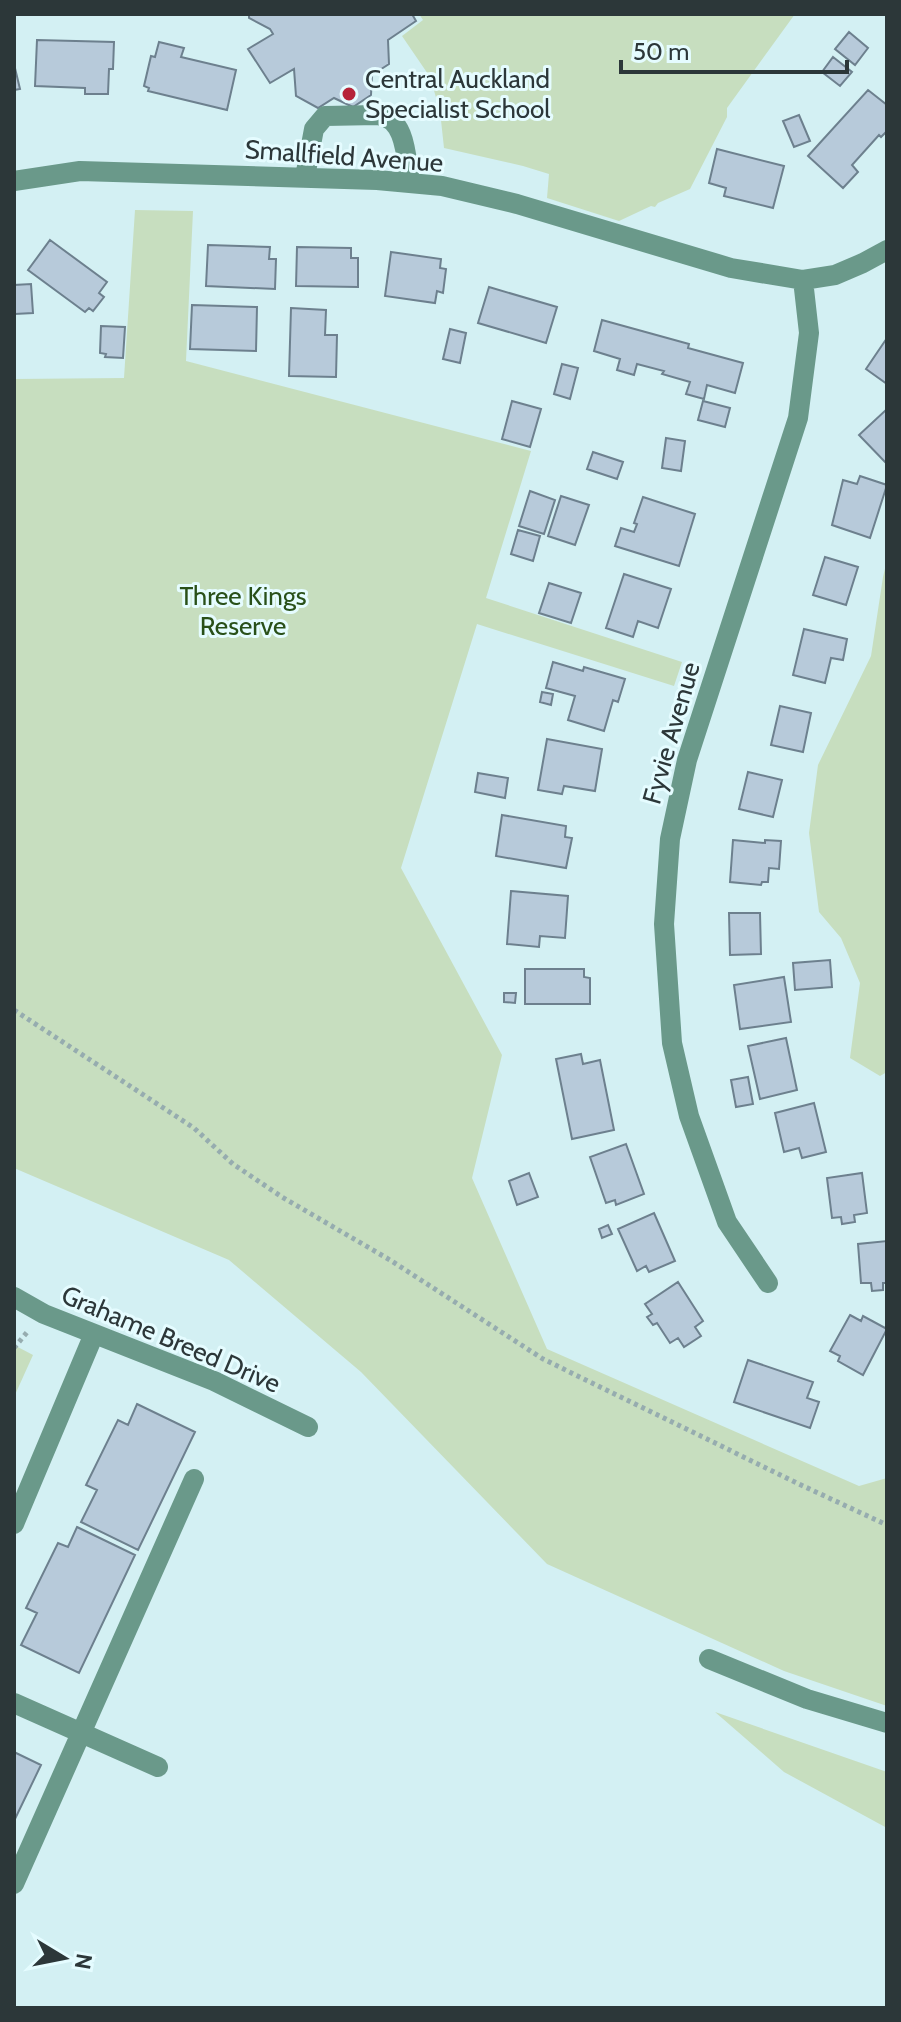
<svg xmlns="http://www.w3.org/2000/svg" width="901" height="2022" font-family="Cabin,sans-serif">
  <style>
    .green { fill: #c7debf }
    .building { fill: #b7cada; stroke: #6d808e; stroke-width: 2 }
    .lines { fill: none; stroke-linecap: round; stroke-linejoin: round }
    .path { stroke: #96acaf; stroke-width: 5; stroke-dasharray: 4 4; stroke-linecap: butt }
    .minor { stroke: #6a998a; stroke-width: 20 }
    .poi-dot { fill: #b62439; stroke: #e5fcff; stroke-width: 3 }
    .labels { text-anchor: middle; stroke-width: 6; stroke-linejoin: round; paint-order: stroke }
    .poi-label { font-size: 26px; fill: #2c3739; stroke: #e5fcff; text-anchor: start }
    .street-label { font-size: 26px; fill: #2c3739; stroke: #e5fcff }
    .park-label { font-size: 26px; fill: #295019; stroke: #e5fcff }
  </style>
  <rect width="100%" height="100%" fill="#d3f0f3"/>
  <path class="green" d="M419 14H795L727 108V117L690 189 658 203 655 207 651 206 619 221 547 198 549 174 523 166 444 148 440 111 430 77 402 36 423 20Z
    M135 210 193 211 186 361 531 451 486 598 682 662 674 686 477 624 401 868 502 1055 472 1178 547 1349 859 1486 887 1478V1706L784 1671 547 1564 361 1372 229 1260 14 1168V379L124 378Z
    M887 560V1072L880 1076 850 1058 860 983 841 938 819 912 809 833 818 765 871 656 883 577Z
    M14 1345 33 1355 14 1397Z
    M715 1712 887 1772V1828L784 1772Z"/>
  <path class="building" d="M249 14H412L416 21 388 40 389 64 372 75 371 95 353 107 334 98 318 108 296 96 294 69 270 83 248 49 273 34 270 29 249 18Z
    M849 32 868 48 855 65 835 49Z
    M37 40 114 42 113 69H109L108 94H85V88L35 86Z
    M159 42 184 48 181 57 236 70 227 110 148 91 149 88 144 86 151 56 155 57Z
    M833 57 852 72 840 86 822 72Z
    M14 64 20 89 14 90Z
    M868 90 887 105V131L881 137 879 135 852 165 858 172 843 188 808 156Z
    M799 115 810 141 794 147 783 121Z
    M717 149 784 166 773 208 724 196 726 188 709 183Z
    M50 240 107 282 99 293 104 297 93 311 89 308 85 312 28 270Z
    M208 245 270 247 269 259H276L275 289 206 286Z
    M297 247 351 248V258H358V287L296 286Z
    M391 252 441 259 440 268 446 269 443 293 437 291 435 303 385 296Z
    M31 284 33 313 15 314 14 285Z
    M489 287 557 307 546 343 478 323Z
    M192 305 257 307 256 351 190 349Z
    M291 308 326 310 325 335H337L336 377 289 376Z
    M602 320 689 344 688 348 743 363 735 393 707 385 704 399 686 394 690 382 662 374 664 371 637 364 634 375 617 370 620 359 594 351Z
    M101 326 125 327 123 358 105 357 106 354 100 353Z
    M450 329 466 333 460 363 443 359Z
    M887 338V384L866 369Z
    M562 364 578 368 570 399 554 394Z
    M512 401 541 409 530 447 502 439Z
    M703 401 730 408 725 427 698 420Z
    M887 409V464L859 435Z
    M666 438 685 441 681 471 662 468Z
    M593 452 623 462 617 479 587 469Z
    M860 476 887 485 870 538 832 525 843 480 857 484Z
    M530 491 555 500 544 534 519 526Z
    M561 496 589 505 575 545 548 536Z
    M643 497 695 514 679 566 615 546 621 528 634 532 637 524 634 523Z
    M518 530 540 536 533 561 511 554Z
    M825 557 858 567 846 605 813 595Z
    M624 574 671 589 658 628 638 621 633 637 606 628Z
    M549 583 581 593 571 623 539 613Z
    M804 629 847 639 843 660 831 658 825 683 793 675Z
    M553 662 583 671 584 667 625 679 618 702 613 700 604 731 568 720 575 696 546 688Z
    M542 692 553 694 551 705 540 702Z
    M780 706 811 713 803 752 771 745Z
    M547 739 602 749 595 791 564 786 562 794 538 790Z
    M748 772 782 780 773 817 739 809Z
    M478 773 508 778 505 798 475 792Z
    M502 815 566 826 565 837 572 838 566 868 496 856Z
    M733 840 765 843V840L781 841 779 869 769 868 768 882H762L761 885 730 882Z
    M511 891 568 896 565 938 540 936 539 947 507 944Z
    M729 913H760L761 954 730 955Z
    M830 960 832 987 795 990 793 963Z
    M525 969H584V977L590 978V1004H525Z
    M784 977 791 1022 740 1029 734 985Z
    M504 993H516L515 1003 504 1002Z
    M786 1038 797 1090 760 1099 748 1046Z
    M581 1054 583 1064 600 1060 614 1130 572 1139 556 1059Z
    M748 1077 753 1104 736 1107 731 1080Z
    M814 1103 826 1152 802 1158 799 1148 784 1152 775 1113Z
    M626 1144 644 1194 616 1205 615 1200 606 1203 590 1157Z
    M529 1173 538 1197 517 1205 509 1181Z
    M862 1173 867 1213 854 1215 855 1222 842 1224 841 1217 832 1218 827 1178Z
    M654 1213 675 1261 649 1272 646 1266 637 1271 618 1229Z
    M608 1225 612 1234 602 1238 599 1229Z
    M887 1241V1283H883V1290L872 1291 871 1283H861L858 1244Z
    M678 1282 703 1321 695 1327 701 1336 684 1347 678 1338 670 1343 657 1323 653 1325 647 1317 652 1314 645 1304Z
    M850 1315 861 1321 863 1316 887 1329 863 1375 838 1361 840 1356 830 1351Z
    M748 1360 813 1382 807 1398 819 1402 810 1428 734 1402Z
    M137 1404 195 1432 138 1550 81 1522 97 1490 86 1485 118 1420 128 1425Z
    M77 1527 135 1555 79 1673 21 1645 37 1613 26 1608 58 1543 68 1547Z
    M14 1752 41 1765 14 1821Z"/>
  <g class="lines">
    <path class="path" d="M14 1010 194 1128 233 1164 282 1197 390 1260 543 1359 801 1485 887 1525
      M14 1348 28 1331"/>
    <path class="minor" d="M305 177 314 129 325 116 377 115C407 117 406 160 410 182
      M14 181 80 171 377 180 442 186 517 204 731 268 803 280
      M768 1283 727 1222 689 1116 672 1043 664 924 670 839 687 760 798 418 809 333 803 280 835 275 863 263 887 250
      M14 1297 44 1314 214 1381 308 1427
      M14 1524 94 1334
      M709 1659 807 1699 887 1723
      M14 1703 158 1767
      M14 1884 194 1479"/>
  </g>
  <circle class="poi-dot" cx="349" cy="94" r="8"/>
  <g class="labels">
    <g class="poi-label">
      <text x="365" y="88">Central Auckland<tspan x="365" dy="30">Specialist School</tspan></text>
    </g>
    <g class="street-label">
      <text transform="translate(344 156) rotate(4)" y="9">Smallfield Avenue</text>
      <text transform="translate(671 733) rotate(-74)" y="9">Fyvie Avenue</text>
      <text transform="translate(171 1339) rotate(23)" y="9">Grahame Breed Drive</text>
    </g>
    <g class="park-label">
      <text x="243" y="605">Three Kings<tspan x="243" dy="30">Reserve</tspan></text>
    </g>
  </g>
  <rect width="901" height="2022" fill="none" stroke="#2c3739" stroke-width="32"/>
  <g transform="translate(64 1958) rotate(100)" stroke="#e5fcff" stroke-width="6" paint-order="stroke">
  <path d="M0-6L14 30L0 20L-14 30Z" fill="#2c3739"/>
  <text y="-12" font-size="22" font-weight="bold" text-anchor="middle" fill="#2c3739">N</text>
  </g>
  <path d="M621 60v12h226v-12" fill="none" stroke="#2c3739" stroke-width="4"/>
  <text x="633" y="60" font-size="24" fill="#2c3739" stroke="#e5fcff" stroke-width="6" paint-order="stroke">50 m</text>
</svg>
